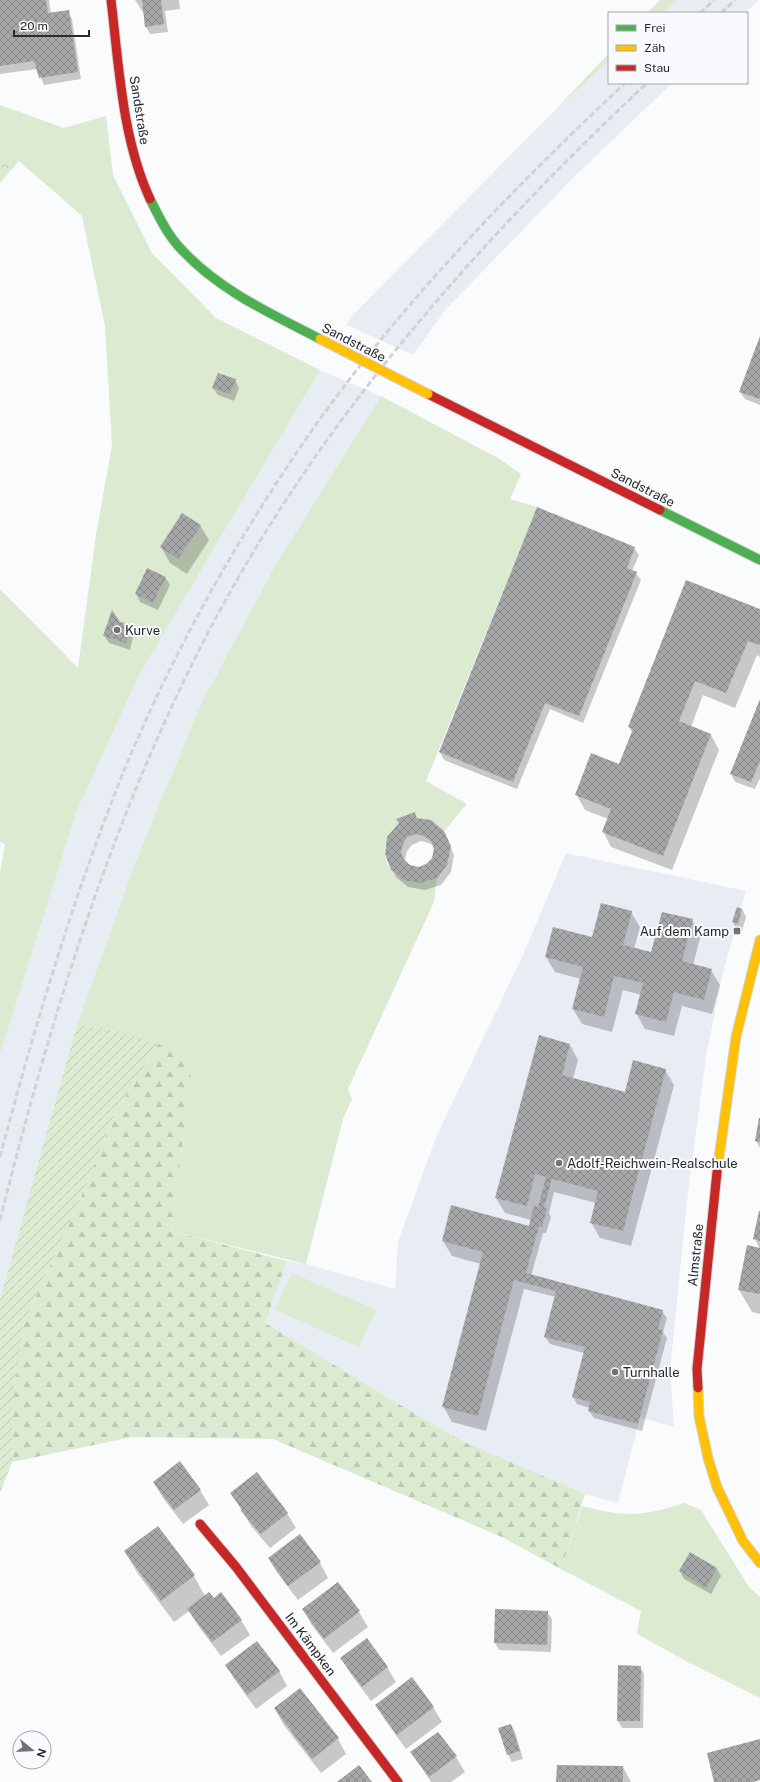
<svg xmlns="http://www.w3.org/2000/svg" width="760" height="1782" font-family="'Public Sans',sans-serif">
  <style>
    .built { fill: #e8ecf3 }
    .grass { fill: #dbead1 }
    .forest { fill: url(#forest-firs) }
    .park { fill: url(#park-crowns) }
    .garden { fill: url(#garden-furrows) }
    .shadow { fill: #0003; fill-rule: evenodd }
    .building { fill: url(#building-cross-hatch); fill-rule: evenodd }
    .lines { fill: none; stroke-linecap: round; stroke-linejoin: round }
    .fast-casing { stroke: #d4d5d6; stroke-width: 11 }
    .slow-casing { stroke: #d4d5d6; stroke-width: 11 }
    .jam-casing { stroke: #d4d5d6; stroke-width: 11 }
    .fast { stroke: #4caf50; stroke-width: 9 }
    .slow { stroke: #ffc107; stroke-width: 9 }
    .jam { stroke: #c62828; stroke-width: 9 }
    .rail { stroke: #d2d2d3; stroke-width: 3; stroke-dasharray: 6 3; stroke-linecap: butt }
    .slow-bridge-casing { stroke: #d4d5d6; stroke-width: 11; stroke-linecap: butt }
    .slow-bridge { stroke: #ffc107; stroke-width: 9 }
    .poi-dot { fill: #717274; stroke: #f8fafe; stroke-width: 1.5 }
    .labels { text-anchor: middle; stroke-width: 4; stroke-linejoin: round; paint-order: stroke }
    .street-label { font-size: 13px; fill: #28292a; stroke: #f8fafe }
    .poi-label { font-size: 13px; fill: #28292a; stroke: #f8fafe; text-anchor: start }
  </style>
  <defs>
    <pattern id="forest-firs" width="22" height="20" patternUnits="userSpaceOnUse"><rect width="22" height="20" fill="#dbead1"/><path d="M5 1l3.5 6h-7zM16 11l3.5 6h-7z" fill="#bcc9b4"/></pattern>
    <pattern id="park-crowns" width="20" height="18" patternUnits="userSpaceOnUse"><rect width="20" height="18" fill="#dbead1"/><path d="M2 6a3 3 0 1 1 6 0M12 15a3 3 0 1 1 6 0" fill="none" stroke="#bcc9b4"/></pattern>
    <pattern id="garden-furrows" width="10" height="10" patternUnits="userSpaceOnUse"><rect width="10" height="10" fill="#dbead1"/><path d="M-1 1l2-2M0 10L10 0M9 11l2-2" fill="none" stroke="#bcc9b4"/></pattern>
    <pattern id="building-cross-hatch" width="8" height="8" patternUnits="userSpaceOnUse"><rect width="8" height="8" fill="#a6a7a9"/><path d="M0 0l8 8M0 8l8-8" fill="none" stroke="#87888a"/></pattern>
  </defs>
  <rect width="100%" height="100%" fill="#f9fbfd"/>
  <path class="built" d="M677 0H759L745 13H662Z
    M609 61V83H672L573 178 446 309 413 355 347 325 351 317 558 107Z
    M320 370 381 396 276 564 201 704 135 863 77 1025 0 1299V1054L76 813 139 675Z
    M566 853 746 891 723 972 706 1056 688 1191 670 1371 674 1427 640 1417 618 1503 585 1494 464 1442 412 1412 265 1323 287 1261 306 1264 395 1289 398 1242 437 1135 523 955Z"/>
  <path class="grass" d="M660 0H677L662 13H647Z
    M609 53V61L558 107Z
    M0 105 64 128 106 116 113 175 152 253 216 318 320 370 139 675 76 813 0 1054V872L5 844 0 842V589L78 668 96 535 112 445 105 326 82 216 19 161 0 154Z
    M381 396 498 458 521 474 510 499 537 507 426 781 467 804 444 831 431 820 416 818 415 813 396 819 399 823C387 837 378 852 391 870 394 874 400 877 403 880L437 878 434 902 348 1089 352 1099 343 1119 306 1264 171 1231 191 1077 182 1054 120 1031 77 1025 135 863 201 704 276 564Z
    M292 1273 376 1310 359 1347 275 1310Z
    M684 1503 701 1510 749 1587 760 1597V1698L688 1662 637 1634 641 1611 561 1569 582 1506C625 1517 641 1517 684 1503Z"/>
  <path class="forest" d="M158 1044 182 1054 189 1061 191 1077 171 1231 287 1261 265 1323 412 1412 464 1442 585 1494 561 1569 504 1538 273 1439 132 1437 12 1462 13 1397 24 1323 77 1206 115 1113Z"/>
  <path class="park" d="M0 154 19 161 0 183Z"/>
  <path class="garden" d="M77 1025 120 1031 158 1044 115 1113 77 1206 24 1323 13 1397 12 1462 0 1493V1299Z"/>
  <path class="shadow" d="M0 0H49L51 14 68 11 72 19 81 79 44 85 37 69 0 74Z
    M135 0H179L180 9 165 11 168 32 150 34 146 27 144 14Z
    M760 338V405L745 399 740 392Z
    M235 380 239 388 234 401 218 395 213 388Z
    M200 525 209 540 187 574 170 563 161 547Z
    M634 548 639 555 632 571 636 573 641 580 583 723 550 709 517 789 444 760 440 752Z
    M165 577 170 585 158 610 140 602 136 594Z
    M760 610V657L757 655 735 708 703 695 691 727 711 735 719 750 672 870 611 847 603 831 608 819 585 810 576 794 620 766 632 732 629 727Z
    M120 622 130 625 134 632 130 650 109 643 104 635Z
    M760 701V778L755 789 735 782 731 774Z
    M415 814 418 819 444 832 454 855 451 872 441 885 425 890 408 887 396 877 392 869ZM421 841 429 843 434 846 433 858 427 865 420 868 410 866 405 860 407 851 412 845Z
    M742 909 746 917 742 931 737 930 733 922Z
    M631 912 640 927 634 949 652 954 692 920 701 935 693 965 711 970 720 985 712 1014 682 1006 674 1036 645 1029 636 1013 641 995 623 990 612 1032 582 1024 573 1009 581 979 555 972 546 957 593 938Z
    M570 1045 578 1060 573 1079 625 1093 665 1070 674 1085 631 1246 600 1238 591 1222 596 1203 554 1192 549 1213 551 1217 546 1233H543L531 1276 662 1311 667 1318 663 1332 667 1338 642 1431 594 1418 589 1411 590 1408 577 1404 573 1397 584 1353 550 1344 545 1337 556 1297 524 1289 486 1431 452 1422 443 1406 481 1264 452 1256 443 1241 530 1227 531 1220 505 1213 496 1198Z
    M760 1120V1148L756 1141Z
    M760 1212V1249L755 1239Z
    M760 1249V1314L752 1312 739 1290Z
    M154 1483 200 1490 209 1505 183 1524 163 1498Z
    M231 1493 287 1513 296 1528 270 1548 251 1526Z
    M125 1552 194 1576 205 1596 213 1599 241 1620 250 1635 221 1656 197 1624 189 1611 174 1622 138 1574Z
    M690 1554 717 1569 721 1576 711 1594 684 1579 680 1571Z
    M269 1559 320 1563 328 1578 298 1600 278 1574Z
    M337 1583 359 1612 368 1627 333 1653 311 1624 303 1609Z
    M547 1612 552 1619 551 1652 499 1650 495 1643Z
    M342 1658 387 1667 396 1682 371 1701 350 1673Z
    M226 1665 279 1671 287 1686 256 1709 235 1680Z
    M640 1667 644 1674 643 1728H622L618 1721Z
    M376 1705 433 1707 442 1722 406 1749 385 1720Z
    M275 1709 338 1739 346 1754 321 1773 283 1724Z
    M511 1725 515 1732 523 1759 512 1762 508 1755 499 1729Z
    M412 1753 456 1757 465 1772 451 1782H431Z
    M623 1767 631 1782H557Z"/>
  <path class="building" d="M0 0H46L48 13 69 10 78 72 39 78 34 61 0 66Z
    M142 0H161L164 24 145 27Z
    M760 336V399L739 392Z
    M218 373 236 379 230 394 212 388Z
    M537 507 635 547 627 568 637 572 579 716 545 703 513 782 439 752Z
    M182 513 201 525 178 559 160 547Z
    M147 568 166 577 153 603 135 594Z
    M686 580 760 609V645L748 641 726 693 695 681 679 721 711 734 663 856 602 832 611 809 575 795 591 753 619 764 633 729 628 727Z
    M112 610 120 622 131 624 126 643 103 636Z
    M760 699V761L751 782 730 774Z
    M415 812 416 818 431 820 444 831 451 846 447 865 437 878 420 883 403 880 391 870 385 854 387 837 399 823 396 819ZM416 834 424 836 431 841 434 849 432 858 426 864 419 867 410 865 404 860 401 852 403 844 407 837Z
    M601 903 632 911 623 945 651 952 662 912 693 919 682 961 712 969 704 1000 674 992 666 1022 635 1014 643 983 614 976 604 1017 572 1009 583 967 545 957 553 927 592 937Z
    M737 907 742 909 738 924 732 922Z
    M539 1035 570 1044 562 1075 625 1092 633 1060 666 1069 623 1231 590 1223 598 1191 552 1179 544 1208 547 1209 542 1227 539 1226 526 1273 663 1310 658 1329 663 1330 638 1424 588 1411 590 1402 572 1397 585 1347 544 1337 556 1291 514 1280 478 1416 442 1407 483 1252 442 1241 451 1205 529 1226 534 1206 538 1207 546 1177 535 1174 527 1206 495 1198Z
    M759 1118H760V1142L755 1141Z
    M759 1211H760V1241L753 1239Z
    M747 1245 760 1248V1294L738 1290Z
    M180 1461 201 1490 174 1510 153 1482Z
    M257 1472 288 1513 261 1534 241 1511 242 1509 230 1493Z
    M158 1526 195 1575 161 1601 124 1551Z
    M300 1534 321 1562 288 1586 268 1558Z
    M690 1552 717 1568 706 1588 679 1571Z
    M338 1582 360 1611 324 1639 302 1609Z
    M209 1592 214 1598 221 1592 242 1620 212 1642 187 1609Z
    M495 1609 548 1611 547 1645 494 1643Z
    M367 1638 388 1667 362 1687 340 1658Z
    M257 1641 280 1671 247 1695 225 1665Z
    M618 1665 641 1666 640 1721H617Z
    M412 1677 434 1707 397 1735 375 1705Z
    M300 1688 339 1738 312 1759 274 1708Z
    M511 1724 520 1751 507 1755 498 1728Z
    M438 1732 457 1756 429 1777 410 1752Z
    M760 1739V1780L753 1782H714L707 1753Z
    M359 1765 372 1782H337Z
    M557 1765 623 1766V1782H556Z"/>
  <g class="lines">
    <defs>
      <path id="fast" d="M150 199C159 217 168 236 182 250 220 291 272 314 320 339
        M660 510 760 560"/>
      <path id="slow" d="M717 1172 736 1037 760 940
        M698 1388 699 1416 708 1458 717 1487 743 1541 760 1563"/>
      <path id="jam" d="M111 0C119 66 122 138 150 199
        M428 394 660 510
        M698 1388 697 1369 717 1172
        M200 1524 236 1567 398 1782"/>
    </defs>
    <use href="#fast" class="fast-casing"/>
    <use href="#slow" class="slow-casing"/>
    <use href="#jam" class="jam-casing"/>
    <use href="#fast" class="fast"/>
    <use href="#slow" class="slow"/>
    <use href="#jam" class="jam"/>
    <path class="rail" d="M700 13 714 0
      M721 13 735 0
      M0 1157C33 1032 70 908 117 788 163 672 224 561 293 458 386 319 504 197 625 83
      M0 1220C51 1017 112 816 210 629 319 421 477 243 647 83"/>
    <defs>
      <path id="slow-bridge" d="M320 339 428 394"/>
    </defs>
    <use href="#slow-bridge" class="slow-bridge-casing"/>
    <use href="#slow-bridge" class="slow-bridge"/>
  </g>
  <g class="poi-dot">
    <circle cx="117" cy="630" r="4"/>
    <rect x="733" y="927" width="8" height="8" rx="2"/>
    <circle cx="559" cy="1163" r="4"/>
    <circle cx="615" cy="1372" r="4"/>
  </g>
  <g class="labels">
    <g class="street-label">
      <text transform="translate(140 110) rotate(81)" y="5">Sandstraße</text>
      <text transform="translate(354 342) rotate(27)" y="5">Sandstraße</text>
      <text transform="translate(643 487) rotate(27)" y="5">Sandstraße</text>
      <text transform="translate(695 1255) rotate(-84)" y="5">Almstraße</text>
      <text transform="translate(311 1644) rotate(53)" y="5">Im Kämpken</text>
    </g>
    <g class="poi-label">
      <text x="125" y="635">Kurve</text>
      <text x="729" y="936" text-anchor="end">Auf dem Kamp</text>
      <text x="567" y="1168">Adolf-Reichwein-Realschule</text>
      <text x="623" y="1377">Turnhalle</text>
    </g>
  </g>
  <rect x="608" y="12" width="140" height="72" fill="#f8fafe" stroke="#a5a6a9"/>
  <rect x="616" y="25" width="20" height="6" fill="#4caf50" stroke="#a5a6a9"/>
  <text x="644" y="32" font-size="12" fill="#28292a">Frei</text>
  <rect x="616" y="45" width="20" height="6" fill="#ffc107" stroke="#a5a6a9"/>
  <text x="644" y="52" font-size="12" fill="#28292a">Zäh</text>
  <rect x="616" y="65" width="20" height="6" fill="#c62828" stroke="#a5a6a9"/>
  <text x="644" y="72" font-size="12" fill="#28292a">Stau</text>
  <g transform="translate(32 1750) rotate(108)"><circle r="19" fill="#f8fafe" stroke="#a5a6a9"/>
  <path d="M0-3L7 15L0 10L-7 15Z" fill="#717274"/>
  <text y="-6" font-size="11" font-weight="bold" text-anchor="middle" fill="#28292a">N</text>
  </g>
  <path d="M14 30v6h75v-6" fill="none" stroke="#28292a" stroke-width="2"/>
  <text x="20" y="30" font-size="12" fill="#28292a" stroke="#f8fafe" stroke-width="3" paint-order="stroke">20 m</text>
</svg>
